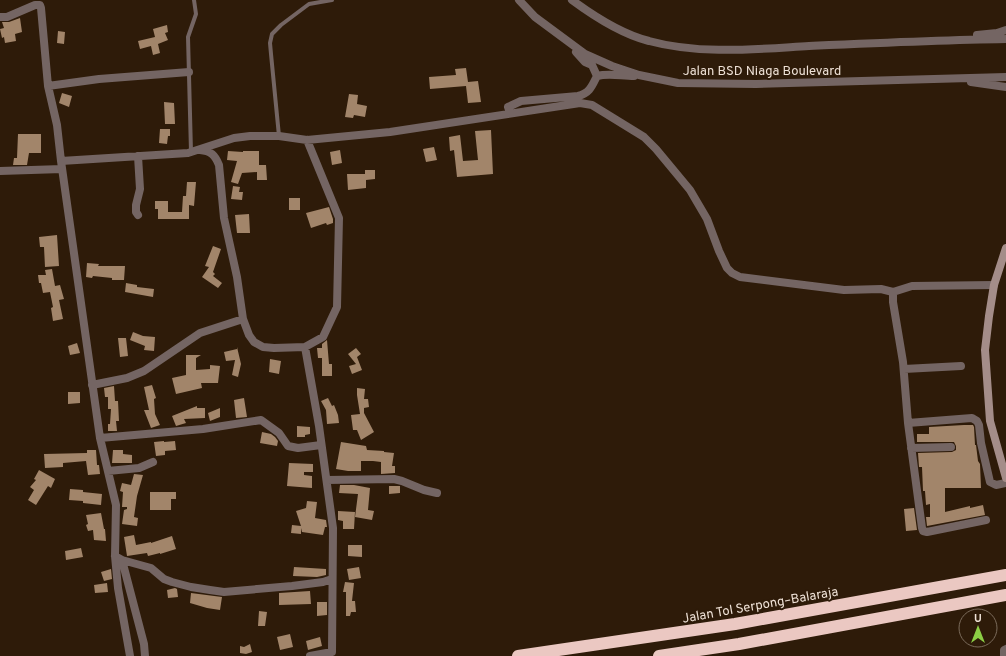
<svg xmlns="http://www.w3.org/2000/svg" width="1006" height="656" font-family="Overpass,sans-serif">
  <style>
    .building { fill: #a2856a }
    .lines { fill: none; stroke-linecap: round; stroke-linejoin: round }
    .lane { stroke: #746563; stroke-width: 4 }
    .street { stroke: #746563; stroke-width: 8 }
    .secondary { stroke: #a48d89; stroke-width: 8 }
    .highway { stroke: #ebc8c2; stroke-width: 12 }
    .labels { text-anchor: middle; stroke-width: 4; stroke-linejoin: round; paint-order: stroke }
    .street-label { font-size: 13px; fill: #efe2d7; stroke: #2e1b09 }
  </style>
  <rect width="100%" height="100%" fill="#2e1b09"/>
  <path class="building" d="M20 18 22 32 15 34 16 41 5 43 4 37 2 38 0 29 4 28 2 22H9Z
    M167 25 168 32 165 33 168 40 158 44 160 53 153 55 151 46 140 49 138 41 155 37 153 29Z
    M58 31 65 32 64 44 57 43Z
    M466 68 468 82 478 81 481 102 468 103 466 86 430 89 429 77 456 75 455 69Z
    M62 93 72 96 69 107 59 103Z
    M349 94 358 95 357 104 367 106 365 117 354 115 353 118 345 117Z
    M164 102 174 103 175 124H165Z
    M160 129H170V136H168L167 144 159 143Z
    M491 130 493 174 457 177 454 150 450 151 449 137 460 135 463 161 478 160 475 131Z
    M18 134H41V153H29L27 165H13L14 158H17Z
    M434 147 437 160 426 162 423 149Z
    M340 150 342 163 332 165 330 152Z
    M228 151 243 152V151H259V165H266L267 180H257V172L242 173 238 184 231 182 237 161 227 160Z
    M365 170H375V179L366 180V188L348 190 347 174H365Z
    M187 182H196L194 206 189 205V219H158V209H155V201H168V212H182L183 196H186Z
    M233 186 240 187 239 192H243L242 200 231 199Z
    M289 198H300V210H289Z
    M329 207 333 219V223L327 225 326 223 311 228 306 213Z
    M249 214 250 233H237L235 215Z
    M57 235 59 266 45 267 44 247H40L39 237Z
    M213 246 221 249 213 272 215 274 213 276 222 283 218 288 202 277 209 267 205 266Z
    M87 263 99 264 98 266H125L124 280H112V278L93 276 92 278 86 277Z
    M52 269 55 286 60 285 64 299 59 300 63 319 53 321 51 308 53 307 50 292 43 293 41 283H39L38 275H46L45 270Z
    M126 283 137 285V287L154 289 153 297 125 292Z
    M133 332 143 336 155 337 154 351 144 350 145 346 130 340Z
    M118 338H126L128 356 120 357Z
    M327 340 329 364H332V376H322V358H318L317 348H322V344Z
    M77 343 80 353 70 355 68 346Z
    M237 347 241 364 238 377 232 375 235 360 226 361 224 352 237 349Z
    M356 348 361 354 357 357 362 370 352 374 349 366 356 364 348 354Z
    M186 355H201L196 358V370L210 369V365L220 366 218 383H201L202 388 176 394 172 378 186 375Z
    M270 359 281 361 279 374 269 372Z
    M152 385 156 398 154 399 155 414 160 425 151 428 144 410H149L144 387Z
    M114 386 115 401H118L119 421H116L117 431H108V424H110L111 409H108V397H105L104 388Z
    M357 388 365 389 364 399H368L369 407 364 408V413L374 432 361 440 357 430H353L351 415 360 414 357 395Z
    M68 392H80V403L68 404Z
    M244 398 247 417 236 418 234 400Z
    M328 398 332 406 334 405 338 415 339 423 327 424 326 410 321 401Z
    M197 406V408H205V418L184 419 186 423 176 426 172 416Z
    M220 408V417L210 421 208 413Z
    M964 425H973L974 427 975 445H976L978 461 980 464 981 488H945V512L970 506V508L983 505 985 515 927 526 926 517H930V504L926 505 925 491H923L922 467H919L918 453 952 452 956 450V446L954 442H917V434H929V427Z
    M297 426 310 427V434L305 435V437H297Z
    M262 432 271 434 275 437 278 441 277 446 260 443Z
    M164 441V442L175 441 176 450 165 451V455L156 456 154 442Z
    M341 442 366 446 367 450 384 451V452L394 453 392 466H395V473L381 474V462L373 461H361V471H348L336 469Z
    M87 450H96L97 465H99L100 474 88 475 86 461 63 463V467L45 468 44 454 87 453Z
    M113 450H123V454L132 455V463H112Z
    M289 463 313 464V472H304V475L312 476V488L287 486Z
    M39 470 55 479 51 488 48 486 36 505 28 500 34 490 30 487 36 480 34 479Z
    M134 474 143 475 137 496 134 517 138 518 137 526 122 524 124 510 127 509V507H122L123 492 120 491 122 483 131 485Z
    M340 485H354L370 488 368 510 374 511 372 520 355 517 358 494 339 493Z
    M389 486H400V493L389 494Z
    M70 489 83 490V492L102 494 101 505 83 503V501L69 500Z
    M150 492H176V499H171V510H150Z
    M307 501 317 502 315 518 326 520 327 527H325L323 535 302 532 301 528V534L291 533 292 525 301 526 296 511 306 508Z
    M914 508 917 530 906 531 904 509Z
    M338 511 355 512 354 529H343V521L338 520Z
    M101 513 104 529H105L106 541 94 540 93 530 88 531 86 525 88 524 86 515Z
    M134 535 136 545 151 542V543L172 536 176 549 160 554V553L148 556 147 553 127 556 124 537Z
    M348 545H362V557L348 556Z
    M81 548 83 557 66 560 65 551Z
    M294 567 326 569V575L317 577 293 576Z
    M359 567 361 578 349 580 347 569Z
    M111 569 112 579 104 581 101 572Z
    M345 582 354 583 352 601H355L356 612H351L350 616H346V592H343Z
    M107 583 108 592 95 593 94 585Z
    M175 588 177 589 178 597 168 598 167 590Z
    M310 591 311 604 279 605V593Z
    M191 593 222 597 220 610 207 608 190 603Z
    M317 602H327V615L317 616Z
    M259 611 267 612 265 626H258Z
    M290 634 293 647 280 650 277 637Z
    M320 637 322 646 308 650 306 641Z
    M250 644 252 652 246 654 240 653V646L244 647Z"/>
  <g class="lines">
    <path class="lane" d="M279 136 271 54 270 43 272 34 281 25 309 4 332 0
      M191 152 188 37 196 14 194 0"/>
    <path class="street" d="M519 0 535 17 585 54 612 66 639 75 678 83 756 84 1006 77
      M572 0C595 17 621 34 649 41 700 55 757 49 809 46 875 43 940 40 1006 39
      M0 17H7L35 5H40L41 8 48 86 57 125 61 161
      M977 35 997 33 1006 30
      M597 76C609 73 621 76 634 76
      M971 82 1006 87
      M48 86 99 79 189 72
      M510 113 508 107 521 101 578 96C590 93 592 86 597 76L592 65 585 62 576 52
      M200 150C211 151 215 155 219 165L224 218 237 277 243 319 249 335 254 342 263 347 274 348 305 347 323 337 337 307 339 218 307 140
      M138 156 140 189 136 205V212L138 215
      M0 171 62 169
      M893 292V302L903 362 908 423 922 528 923 531 927 532 986 520
      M305 347 319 426 333 528 332 652 310 656
      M904 369 961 366
      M92 385 127 378 144 371 200 333 243 319
      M908 423 972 418 977 421 979 425 981 443 990 482 996 485 1006 483
      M100 438 203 429 261 420 279 433 288 446 298 448 321 445
      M911 448 951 447
      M108 471 139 468 153 462
      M327 480 394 479 402 481 424 490 437 493
      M115 556 122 560 151 568 164 579 172 582 191 587 210 590 224 592 292 586 323 582 332 579
      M122 560 144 644 145 656
      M130 656 118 588 115 556 116 505 100 438 61 161 188 153 234 138 250 136H279L307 140 390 132 580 103 592 105 644 137 656 149 690 190 707 219 719 251 727 268 732 273 740 277 844 290 881 289 893 292 912 286 994 285
      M1004 656V650L1006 649"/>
    <path class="secondary" d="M1006 248 994 285 989 316 985 350 990 421 1006 478"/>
    <path class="highway" d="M518 656 735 624 1006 575
      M659 656 739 644 1006 595"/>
  </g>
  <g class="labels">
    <g class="street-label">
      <text x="762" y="75">Jalan BSD Niaga Boulevard</text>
      <text transform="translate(760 604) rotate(-10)" y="5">Jalan Tol Serpong–Balaraja</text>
    </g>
  </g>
  <g transform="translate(978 628)"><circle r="19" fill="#2e1b09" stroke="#7b6b5b"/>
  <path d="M0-3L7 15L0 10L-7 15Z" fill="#8cce45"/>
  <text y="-6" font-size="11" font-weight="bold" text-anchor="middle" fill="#efe2d7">U</text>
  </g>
</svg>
